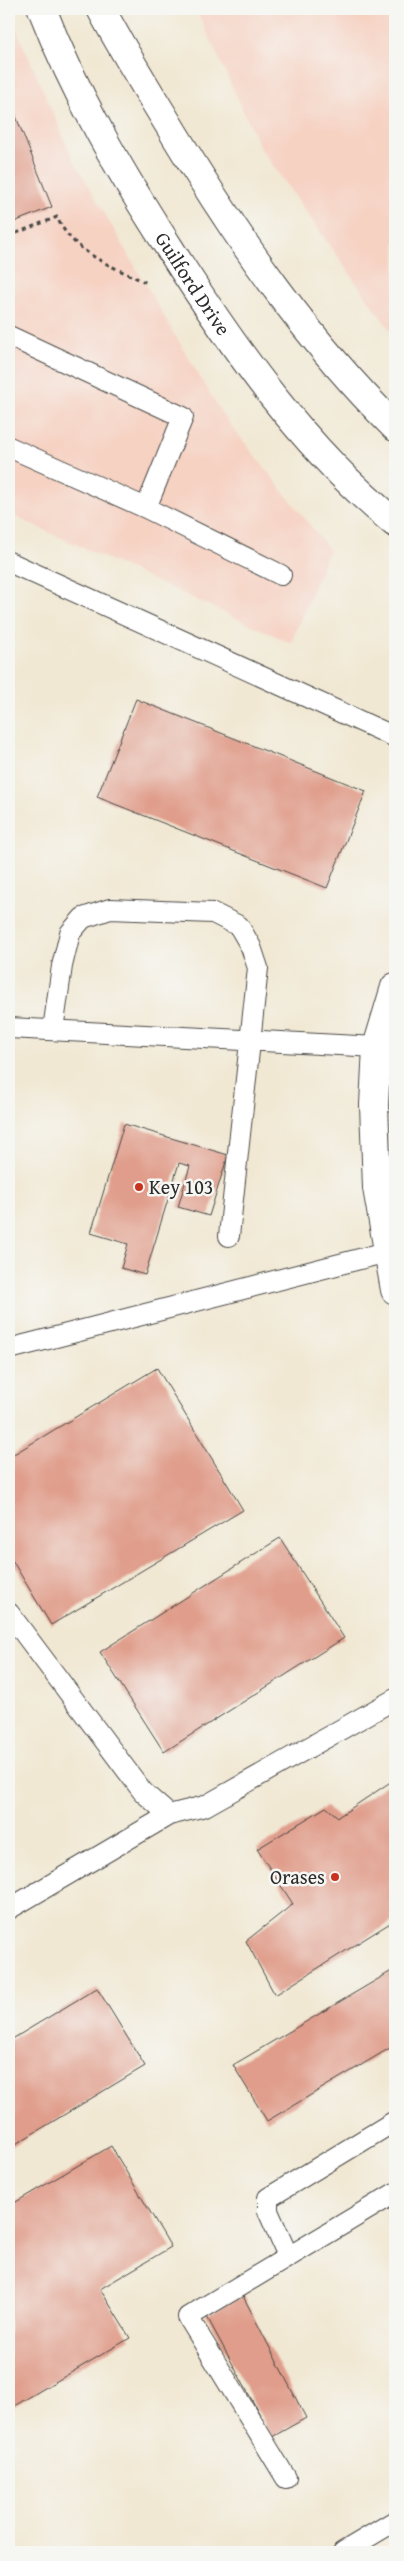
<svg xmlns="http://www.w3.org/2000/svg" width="404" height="2561" font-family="'Gentium Book Plus',serif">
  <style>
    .built { fill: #f6d2c3 }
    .building { fill: #e09d8b }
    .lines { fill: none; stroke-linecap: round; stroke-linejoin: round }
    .service-casing { stroke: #494744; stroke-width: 22 }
    .tertiary-casing { stroke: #494744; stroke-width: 30 }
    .secondary-casing { stroke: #494744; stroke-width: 30 }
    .path { stroke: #494744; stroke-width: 3; stroke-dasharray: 4 4; stroke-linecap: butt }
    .service { stroke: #fff; stroke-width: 20 }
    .tertiary { stroke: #fff; stroke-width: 28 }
    .secondary { stroke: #fff; stroke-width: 28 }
    .poi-dot { fill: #c8321e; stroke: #f6f6f2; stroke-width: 2 }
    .labels { text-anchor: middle; stroke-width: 5; stroke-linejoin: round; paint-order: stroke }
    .street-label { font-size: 20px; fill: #2b2b2b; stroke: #f6f6f2 }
    .poi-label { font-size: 20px; fill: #2b2b2b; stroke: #f6f6f2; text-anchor: start }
  </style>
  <rect width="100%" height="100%" fill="#f6f6f2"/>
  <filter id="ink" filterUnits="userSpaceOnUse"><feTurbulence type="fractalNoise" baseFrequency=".02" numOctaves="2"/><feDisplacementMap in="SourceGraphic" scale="10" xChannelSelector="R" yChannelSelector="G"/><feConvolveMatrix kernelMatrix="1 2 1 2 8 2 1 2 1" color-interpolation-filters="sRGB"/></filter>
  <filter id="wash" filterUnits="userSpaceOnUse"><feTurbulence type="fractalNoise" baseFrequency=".0096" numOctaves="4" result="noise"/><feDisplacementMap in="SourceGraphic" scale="20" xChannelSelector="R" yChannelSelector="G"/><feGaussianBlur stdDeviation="1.12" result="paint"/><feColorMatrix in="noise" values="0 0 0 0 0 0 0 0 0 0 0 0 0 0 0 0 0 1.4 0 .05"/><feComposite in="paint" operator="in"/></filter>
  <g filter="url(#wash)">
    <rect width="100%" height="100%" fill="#f1e8d3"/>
    <path class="built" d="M196 9H395V337L261 149Z
      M9 12 72 157 169 325 222 414 329 549 291 643 9 514Z"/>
    <g id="blocks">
      <path class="building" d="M9 99 52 207 9 224Z
        M136 699 366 791 327 888 97 797Z
        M124 1124 228 1155 209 1216 178 1207 190 1166 179 1163 145 1275 121 1268 128 1244 91 1233Z
        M157 1368 243 1510 51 1625 9 1555V1457Z
        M280 1538 344 1638 164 1752 100 1652Z
        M395 1779V1920L275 1995 246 1941 293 1904 257 1849 326 1807 338 1817Z
        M395 1969V2045L267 2121 233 2065Z
        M97 1988 145 2066 9 2148V2041Z
        M111 2146 171 2247 100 2289 130 2338 9 2409V2206Z
        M243 2296 306 2418 272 2437 206 2315Z"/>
    </g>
  </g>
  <g filter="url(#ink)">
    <use href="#blocks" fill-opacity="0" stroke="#494744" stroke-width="1"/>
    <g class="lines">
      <defs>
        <path id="service" d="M9 336 183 417 146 508 9 447
          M146 508 281 575
          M9 562 395 737
          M9 1028 377 1047
          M53 1030 62 966 70 933 83 918 110 909 213 913 239 926 251 947 258 968 229 1236
          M9 1349 387 1252
          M9 1613 143 1792 169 1815 205 1806 395 1699
          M9 1909 169 1815
          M288 2256 268 2211V2198L395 2121
          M286 2478 188 2317 395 2193
          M343 2552 395 2521"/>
        <path id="tertiary" d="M395 987 377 1047 374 1105 377 1188 395 1290"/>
        <g id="secondary">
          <path id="s1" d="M42 9C75 94 120 172 170 249 233 348 304 449 395 523"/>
          <path d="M101 9C124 53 151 95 176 137 239 241 308 341 395 427"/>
        </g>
      </defs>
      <use href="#service" class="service-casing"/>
      <use href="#tertiary" class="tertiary-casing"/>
      <use href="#secondary" class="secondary-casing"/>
      <path class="path" d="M9 236 57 217C72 253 114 267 147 283"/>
      <use href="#service" class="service"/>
      <use href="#tertiary" class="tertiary"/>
      <use href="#secondary" class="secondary"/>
    </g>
  </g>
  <g class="poi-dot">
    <circle cx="139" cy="1187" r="5"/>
    <circle cx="335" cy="1877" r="5"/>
  </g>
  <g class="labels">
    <g class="street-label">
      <text dy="7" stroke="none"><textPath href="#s1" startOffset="314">Guilford Drive</textPath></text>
    </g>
    <g class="poi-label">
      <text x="149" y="1194">Key 103</text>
      <text x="325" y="1884" text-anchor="end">Orases</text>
    </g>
  </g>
  <rect width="404" height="2561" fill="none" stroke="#f6f6f2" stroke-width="30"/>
</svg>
